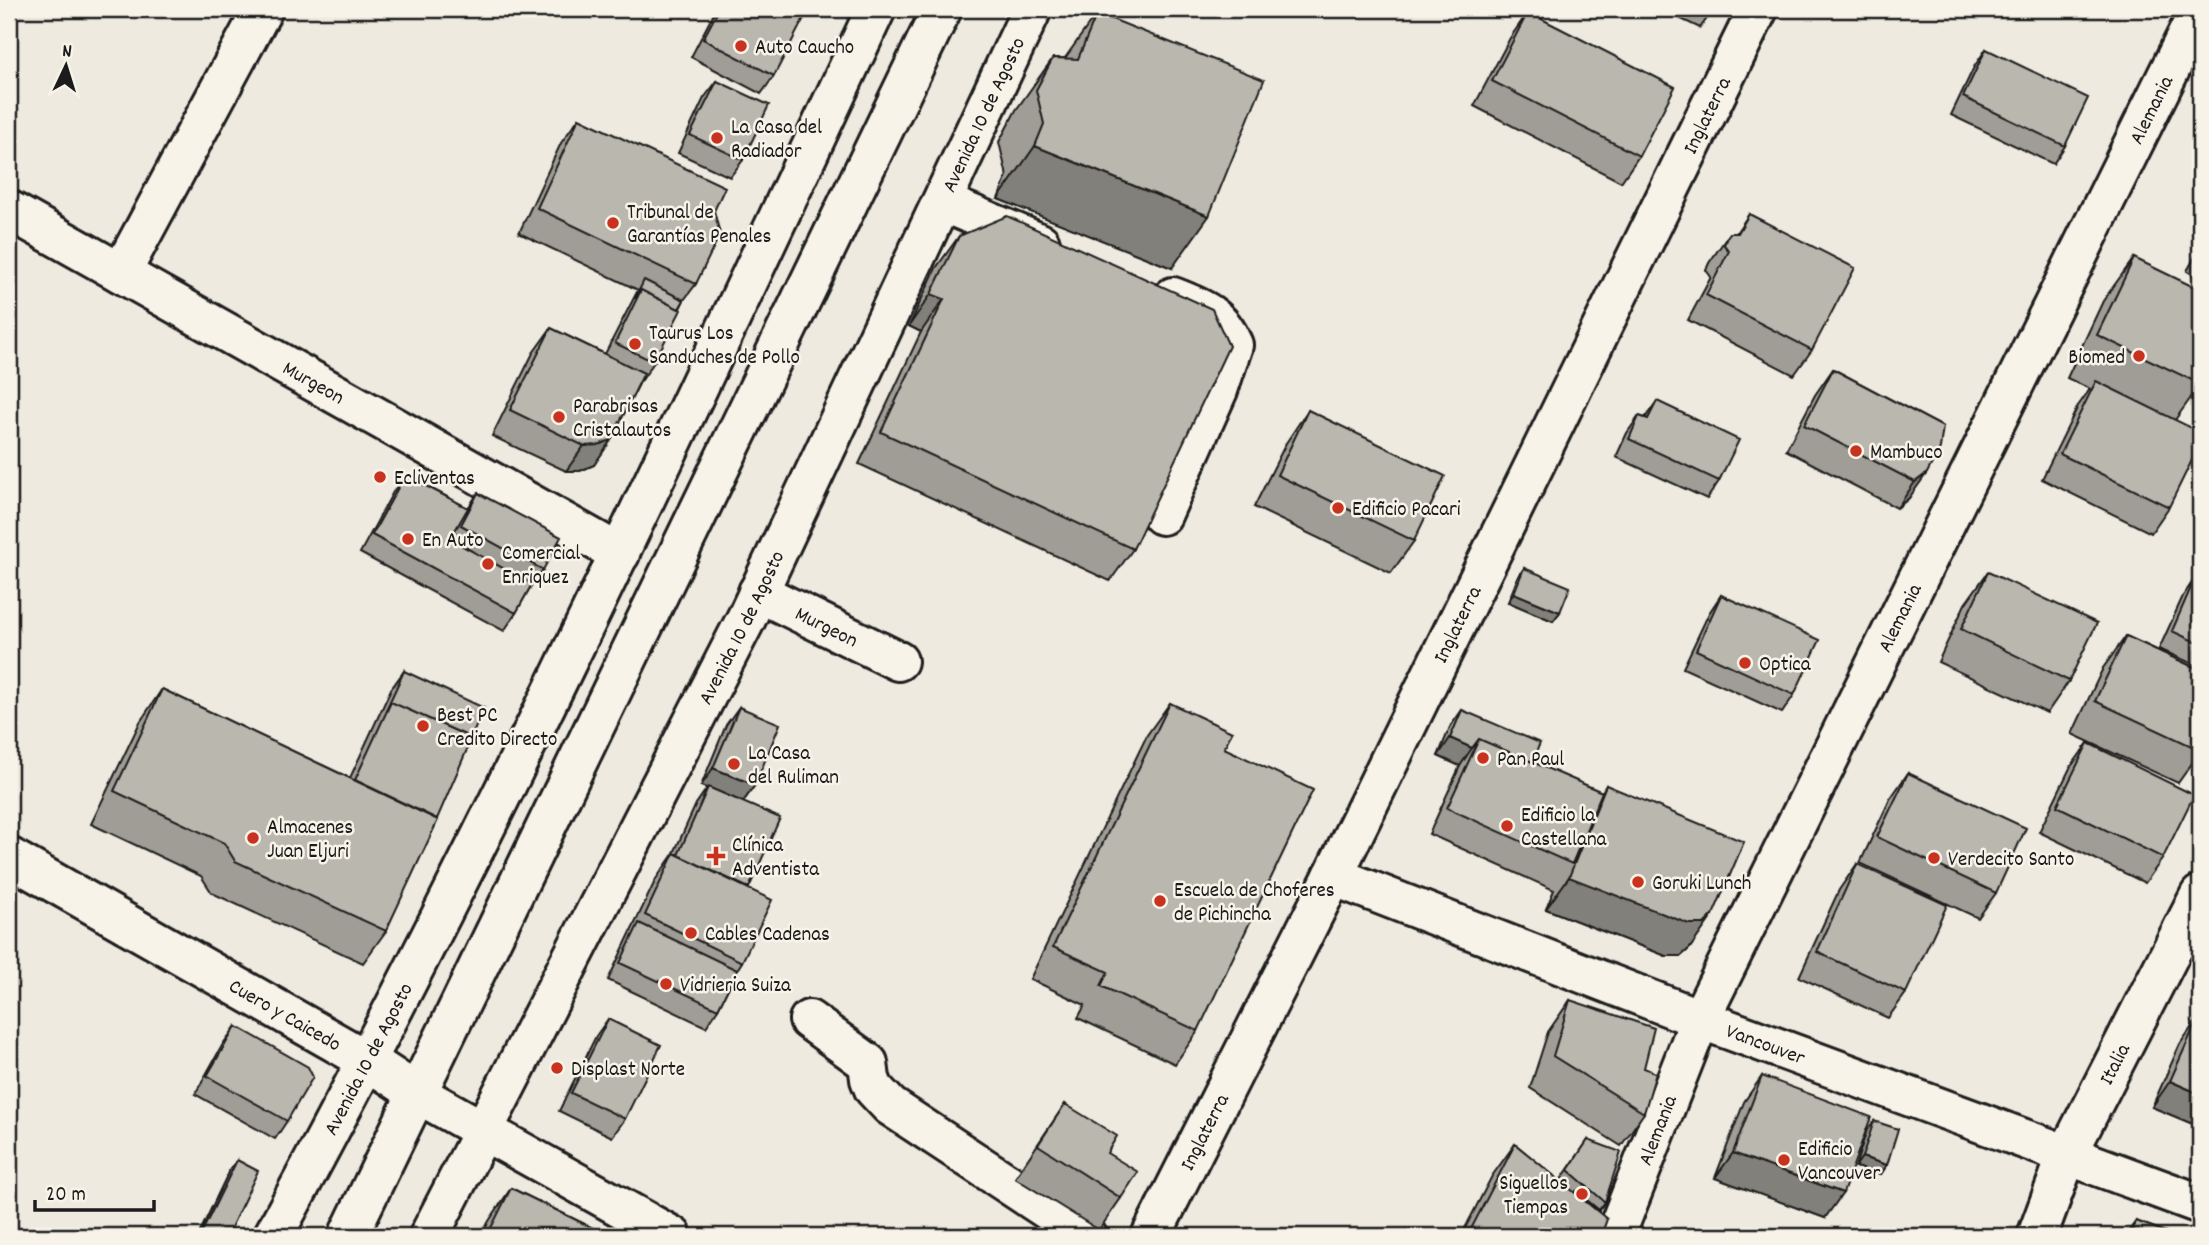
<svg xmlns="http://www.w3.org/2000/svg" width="2209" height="1245" font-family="Dekko,sans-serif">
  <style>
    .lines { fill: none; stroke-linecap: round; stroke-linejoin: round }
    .minor-casing { stroke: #1c1c1c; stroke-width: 44 }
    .major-casing { stroke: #1c1c1c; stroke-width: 44 }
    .minor { stroke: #f7f3e8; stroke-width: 38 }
    .major { stroke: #f7f3e8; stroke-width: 38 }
    .wall { fill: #a09d96; stroke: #1c1c1c; stroke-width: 2 }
    .shaded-wall { fill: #82807a; stroke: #1c1c1c; stroke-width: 2 }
    .building { fill: #bab7af; stroke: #1c1c1c; stroke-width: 2 }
    .poi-dot { fill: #c8321e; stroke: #f7f3e8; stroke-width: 2.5 }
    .labels { text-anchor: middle; stroke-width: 5; stroke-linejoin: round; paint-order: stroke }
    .poi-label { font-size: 21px; fill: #1c1c1c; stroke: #f7f3e8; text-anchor: start }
    .street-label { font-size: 21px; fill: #1c1c1c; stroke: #f7f3e8 }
  </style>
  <rect width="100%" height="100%" fill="#eeeae0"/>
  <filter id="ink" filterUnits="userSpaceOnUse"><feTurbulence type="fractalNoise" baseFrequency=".0143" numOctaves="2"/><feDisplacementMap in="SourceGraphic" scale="14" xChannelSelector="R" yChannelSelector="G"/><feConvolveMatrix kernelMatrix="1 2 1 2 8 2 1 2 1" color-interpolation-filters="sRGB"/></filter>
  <g filter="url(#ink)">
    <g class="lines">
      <defs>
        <g id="minor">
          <path d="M942 202 1040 243"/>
          <path id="s1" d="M9 210 620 554"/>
          <path d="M121 273 263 9"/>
          <path d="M1162 515 1218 390 1233 345C1221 316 1202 308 1173 297"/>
          <path id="s2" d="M758 592 898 661"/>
          <path id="s3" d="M9 857 368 1061 418 1094 672 1236"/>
          <path id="s4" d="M1333 876 1700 1019 2200 1204"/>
          <path d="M809 1020 868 1063 870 1079 874 1089 890 1106 1087 1236"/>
          <path d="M348 1236 942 9"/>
          <path id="s5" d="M1151 1236 1333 876 1758 9"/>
          <path id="s6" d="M1615 1236 1700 1019 2200 9"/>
          <path id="s7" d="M2037 1236 2067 1155 2200 895"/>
        </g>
        <g id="major">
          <path id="s8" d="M273 1236C491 836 683 421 876 9"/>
          <path id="s9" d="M429 1236 746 619 1032 9"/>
        </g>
      </defs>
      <use href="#minor" class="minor-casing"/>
      <use href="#major" class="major-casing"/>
      <use href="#minor" class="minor"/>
      <use href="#major" class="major"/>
    </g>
    <path class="wall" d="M716 9H785L774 76 761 94 691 57Z
      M1660 9H1714L1700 28Z
      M1528 12 1639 156 1621 182 1474 106 1510 38Z
      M1097 13 1172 268 998 199 1007 176 999 142 1016 110 1053 58H1065Z
      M1986 49 2065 146 2053 164 1951 115 1974 67Z
      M717 81 743 160 730 177 678 153 704 98Z
      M579 118 714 211 696 284 684 300 654 362 642 380H641L611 440 594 465 580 471H566L492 436 533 353 551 328 605 354 638 290 519 233 561 143Z
      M1749 214 1812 350 1794 375 1688 320 1711 277 1706 270 1709 263 1727 237 1736 233Z
      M959 236 1133 549 1110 581 859 464 921 332 909 326 936 268Z
      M2200 248V279L2187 271Z
      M2134 258 2200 385 2175 420 2169 507 2151 533 2042 479 2078 406 2090 389 2067 378 2103 301Z
      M1833 369 1943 427 1909 498 1897 508 1786 450 1815 395Z
      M1657 401 1719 481 1707 499 1616 457 1627 433 1639 416 1645 418Z
      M1308 410 1414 541 1391 573 1254 507 1286 443Z
      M405 475 468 508 478 493 543 570 532 584 516 613 504 631 360 553 393 492Z
      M1524 568 1560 612 1553 621 1508 602 1518 577Z
      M1988 572 2069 681 2047 713 1938 662 1965 604Z
      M2195 578 2200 580V667L2159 649 2183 596Z
      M1721 595 1794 695 1782 713 1683 668 1709 613Z
      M2126 636 2200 670V752L2178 783 2072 734 2103 668Z
      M404 671 386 931 363 963 212 893 201 876 91 824 140 722 162 689 350 778 391 689Z
      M1170 703 1224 748 1198 1031 1175 1064 1078 1018 1085 1005 1030 979 1147 735Z
      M739 707 755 785 743 802 749 888 742 962 737 970 718 1009 706 1027 608 980 656 879 674 853 696 804 707 788 701 786 726 725Z
      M1462 710 1532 762 1602 792 1606 785 1690 948 1681 956H1666L1546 909 1554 890 1429 834 1460 766 1438 756 1450 727Z
      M2088 743 2163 858 2145 883 2039 832 2070 768Z
      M1908 773 1996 893 1978 918 1860 863 1890 799Z
      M1857 864 1906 993 1888 1018 1799 977 1839 890Z
      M1570 1000 1644 1113 1621 1146 1530 1088 1548 1032Z
      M2198 1018 2200 1127 2152 1107 2180 1044Z
      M608 1019 625 1119 612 1137 559 1111 596 1036Z
      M236 1026 287 1121 275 1139 195 1094 223 1044Z
      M1762 1076 1825 1218 1715 1178 1744 1102Z
      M1065 1104 1107 1153 1121 1198 1099 1230 1015 1178Z
      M1874 1121 1887 1165 1881 1174 1855 1167 1867 1130Z
      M1588 1140 1605 1202 1599 1210 1601 1236H1461L1492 1176 1515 1144 1560 1181Z
      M237 1160 227 1236H198L230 1169Z
      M511 1188 609 1236H481L489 1221Z
      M2136 1221 2176 1236H2125Z"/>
    <path class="shaded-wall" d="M1035 146 1209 216 1172 268 998 199Z
      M931 294 944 299 921 332 909 326Z
      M611 440 594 465 580 471H566L584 446Z
      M1927 473 1909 498 1897 508 1915 482Z
      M1514 593 1560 612 1553 621 1508 602Z
      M1450 738 1472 748 1460 766 1438 756Z
      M713 768 755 785 743 802 701 786Z
      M1569 877 1713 915 1690 948 1681 956H1666L1546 909Z
      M2170 1081 2200 1094V1127L2152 1107Z
      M1733 1153 1843 1193 1825 1218 1715 1178Z
      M1862 1157 1887 1165 1881 1174 1855 1167Z"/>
    <path class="building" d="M719 9H785L804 18 774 76 703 39Z
      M1528 12 1675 87 1639 156 1492 81Z
      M1097 13 1264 80 1209 216 1035 146 1044 124 1036 90 1053 58 1078 59Z
      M1986 49 2088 98 2065 146 1963 97Z
      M717 81 769 105 743 160 690 135Z
      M579 118 725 187 714 211 720 234 696 284 537 208Z
      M1749 214 1855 268 1812 350 1706 295 1729 251 1724 245 1727 237 1730 233H1738Z
      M1007 216 1212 309 1229 346 1133 549 881 432 944 299 931 294 959 236Z
      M2134 258 2200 290V384L2097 335Z
      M644 280 684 300 679 309 641 290 635 299Z
      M641 290 681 310 654 362 615 343Z
      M551 328 644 373 611 440 598 445 584 446 510 410Z
      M1833 369 1943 427 1940 448 1927 473 1915 482 1804 425Z
      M2096 381 2200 432V444L2169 507 2060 454Z
      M1657 401 1739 440 1719 481 1629 439 1639 416 1648 419Z
      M1308 410 1445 476 1414 541 1277 475Z
      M405 475 468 508 450 539 532 584 516 613 372 535Z
      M478 493 561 537 543 570 461 525Z
      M1524 568 1570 587 1560 612 1514 593Z
      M1988 572 2097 623 2069 681 1961 629Z
      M2195 578 2200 580V644L2172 631Z
      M1721 595 1820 640 1794 695 1696 650Z
      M2126 636 2200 670V750L2095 701Z
      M404 671 484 708 471 738 391 702 386 710Z
      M162 689 438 820 386 931 235 861 224 843 114 791Z
      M391 702 472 738 437 819 355 780Z
      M1170 703 1232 732 1224 748 1313 790 1198 1031 1101 986 1108 972 1053 947Z
      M739 707 780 724 755 785 713 768Z
      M1462 710 1540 743 1532 762 1479 739 1472 748 1450 738Z
      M1479 739 1602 792 1572 864 1447 808Z
      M2088 743 2194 795 2163 858 2057 806Z
      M1908 773 2026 828 1996 893 1877 837Z
      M1606 785 1744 842 1713 915 1704 924H1689L1569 877Z
      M708 787 780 818 749 888 678 855Z
      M674 853 772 900 742 962 645 915Z
      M1857 864 1947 905 1906 993 1817 952Z
      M639 923 737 970 718 1009 620 963Z
      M1570 1000 1654 1028 1644 1068 1656 1073 1644 1113 1553 1056Z
      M2198 1018 2200 1019V1094L2170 1081Z
      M608 1019 661 1045 625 1119 571 1093Z
      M236 1026 308 1067 313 1077 287 1121 207 1076Z
      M1762 1076 1871 1117 1843 1193 1733 1153Z
      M1065 1104 1117 1136 1107 1153 1138 1172 1121 1198 1038 1145Z
      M1874 1121 1898 1129 1887 1165 1862 1157Z
      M1588 1140 1621 1152 1605 1202 1568 1170Z
      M1515 1144 1607 1219 1601 1236H1485L1471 1229Z
      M237 1160 258 1171 227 1236H200Z
      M511 1188 609 1236H487Z
      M1576 1191 1599 1210V1212L1575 1193Z
      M2136 1221 2176 1236H2130Z"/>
  </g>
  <g class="poi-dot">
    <circle cx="741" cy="46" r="7"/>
    <circle cx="717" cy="138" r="7"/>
    <circle cx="613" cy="223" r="7"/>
    <circle cx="635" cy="344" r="7"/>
    <circle cx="2139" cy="356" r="7"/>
    <circle cx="559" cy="417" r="7"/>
    <circle cx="1856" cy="451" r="7"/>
    <circle cx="380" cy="477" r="7"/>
    <circle cx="1338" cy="508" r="7"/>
    <circle cx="408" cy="539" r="7"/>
    <circle cx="488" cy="564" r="7"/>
    <circle cx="1745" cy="663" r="7"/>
    <circle cx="423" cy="726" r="7"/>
    <circle cx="1483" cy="758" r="7"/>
    <circle cx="734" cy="764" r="7"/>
    <circle cx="1507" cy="826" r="7"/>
    <circle cx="253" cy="838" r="7"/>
    <path d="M712.5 845.5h7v7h7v7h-7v7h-7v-7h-7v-7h7z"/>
    <circle cx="1934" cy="858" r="7"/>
    <circle cx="1638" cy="882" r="7"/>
    <circle cx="1160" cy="901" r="7"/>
    <circle cx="691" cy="933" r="7"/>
    <circle cx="666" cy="984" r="7"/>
    <circle cx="557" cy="1068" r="7"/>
    <circle cx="1784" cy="1160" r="7"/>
    <circle cx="1582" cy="1194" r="7"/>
  </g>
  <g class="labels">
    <g class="poi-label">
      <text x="755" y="53">Auto Caucho</text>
      <text x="731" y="133">La Casa del<tspan x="731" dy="24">Radiador</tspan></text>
      <text x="627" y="218">Tribunal de<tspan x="627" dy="24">Garantías Penales</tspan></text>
      <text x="649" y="339">Taurus Los<tspan x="649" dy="24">Sanduches de Pollo</tspan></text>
      <text x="2125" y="363" text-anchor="end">Biomed</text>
      <text x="573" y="412">Parabrisas<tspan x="573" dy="24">Cristalautos</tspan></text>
      <text x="1870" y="458">Mambuco</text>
      <text x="394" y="484">Ecliventas</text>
      <text x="1352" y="515">Edificio Pacari</text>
      <text x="422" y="546">En Auto</text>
      <text x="502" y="559">Comercial<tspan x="502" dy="24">Enriquez</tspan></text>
      <text x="1759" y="670">Optica</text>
      <text x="437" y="721">Best PC<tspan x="437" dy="24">Credito Directo</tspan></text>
      <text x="748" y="759">La Casa<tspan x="748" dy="24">del Ruliman</tspan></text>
      <text x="1497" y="765">Pan Paul</text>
      <text x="1521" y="821">Edificio la<tspan x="1521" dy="24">Castellana</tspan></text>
      <text x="267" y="833">Almacenes<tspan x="267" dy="24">Juan Eljuri</tspan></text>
      <text x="732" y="851">Clínica<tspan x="732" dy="24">Adventista</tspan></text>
      <text x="1948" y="865">Verdecito Santo</text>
      <text x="1652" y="889">Goruki Lunch</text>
      <text x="1174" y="896">Escuela de Choferes<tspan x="1174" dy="24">de Pichincha</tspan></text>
      <text x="705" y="940">Cables Cadenas</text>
      <text x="680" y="991">Vidrieria Suiza</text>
      <text x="571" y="1075">Displast Norte</text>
      <text x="1798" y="1155">Edificio<tspan x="1798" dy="24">Vancouver</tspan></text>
      <text x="1568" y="1189" text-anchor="end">Siguellos<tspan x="1568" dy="24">Tiempas</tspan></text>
    </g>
    <g class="street-label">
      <text dy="7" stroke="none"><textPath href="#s6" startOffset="1248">Alemania</textPath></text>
      <text dy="7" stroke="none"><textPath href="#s5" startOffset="1251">Inglaterra</textPath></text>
      <text dy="7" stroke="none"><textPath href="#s9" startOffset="1251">Avenida 10 de Agosto</textPath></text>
      <text dy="7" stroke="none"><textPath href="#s1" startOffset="350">Murgeon</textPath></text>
      <text dy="7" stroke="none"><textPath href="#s6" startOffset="681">Alemania</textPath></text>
      <text dy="7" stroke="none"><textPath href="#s5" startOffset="684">Inglaterra</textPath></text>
      <text dy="7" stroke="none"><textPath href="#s2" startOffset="77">Murgeon</textPath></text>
      <text dy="7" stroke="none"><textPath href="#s9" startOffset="684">Avenida 10 de Agosto</textPath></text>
      <text dy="7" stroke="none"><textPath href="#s3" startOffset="318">Cuero y Caicedo</textPath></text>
      <text dy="7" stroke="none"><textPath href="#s4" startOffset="464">Vancouver</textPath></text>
      <text dy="7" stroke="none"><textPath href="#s8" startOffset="201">Avenida 10 de Agosto</textPath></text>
      <text dy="7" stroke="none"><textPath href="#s7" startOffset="189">Italia</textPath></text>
      <text dy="7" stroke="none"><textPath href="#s5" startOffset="117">Inglaterra</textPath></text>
      <text dy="7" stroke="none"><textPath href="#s6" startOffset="114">Alemania</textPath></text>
    </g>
  </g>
  <rect width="2209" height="1245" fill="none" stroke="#f7f3e8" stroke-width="35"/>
  <rect x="18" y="18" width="2174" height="1210" fill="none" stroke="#1c1c1c" stroke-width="2.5" filter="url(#ink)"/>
  <g transform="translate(66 66) rotate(4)" stroke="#f7f3e8" stroke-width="5" paint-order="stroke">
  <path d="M0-5L12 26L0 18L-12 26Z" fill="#1c1c1c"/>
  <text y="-10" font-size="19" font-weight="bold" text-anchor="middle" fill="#1c1c1c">N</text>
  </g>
  <path d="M35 1200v10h119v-10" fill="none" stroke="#1c1c1c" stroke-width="3.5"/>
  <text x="46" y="1200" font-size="21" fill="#1c1c1c" stroke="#f7f3e8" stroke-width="5" paint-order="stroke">20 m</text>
</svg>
